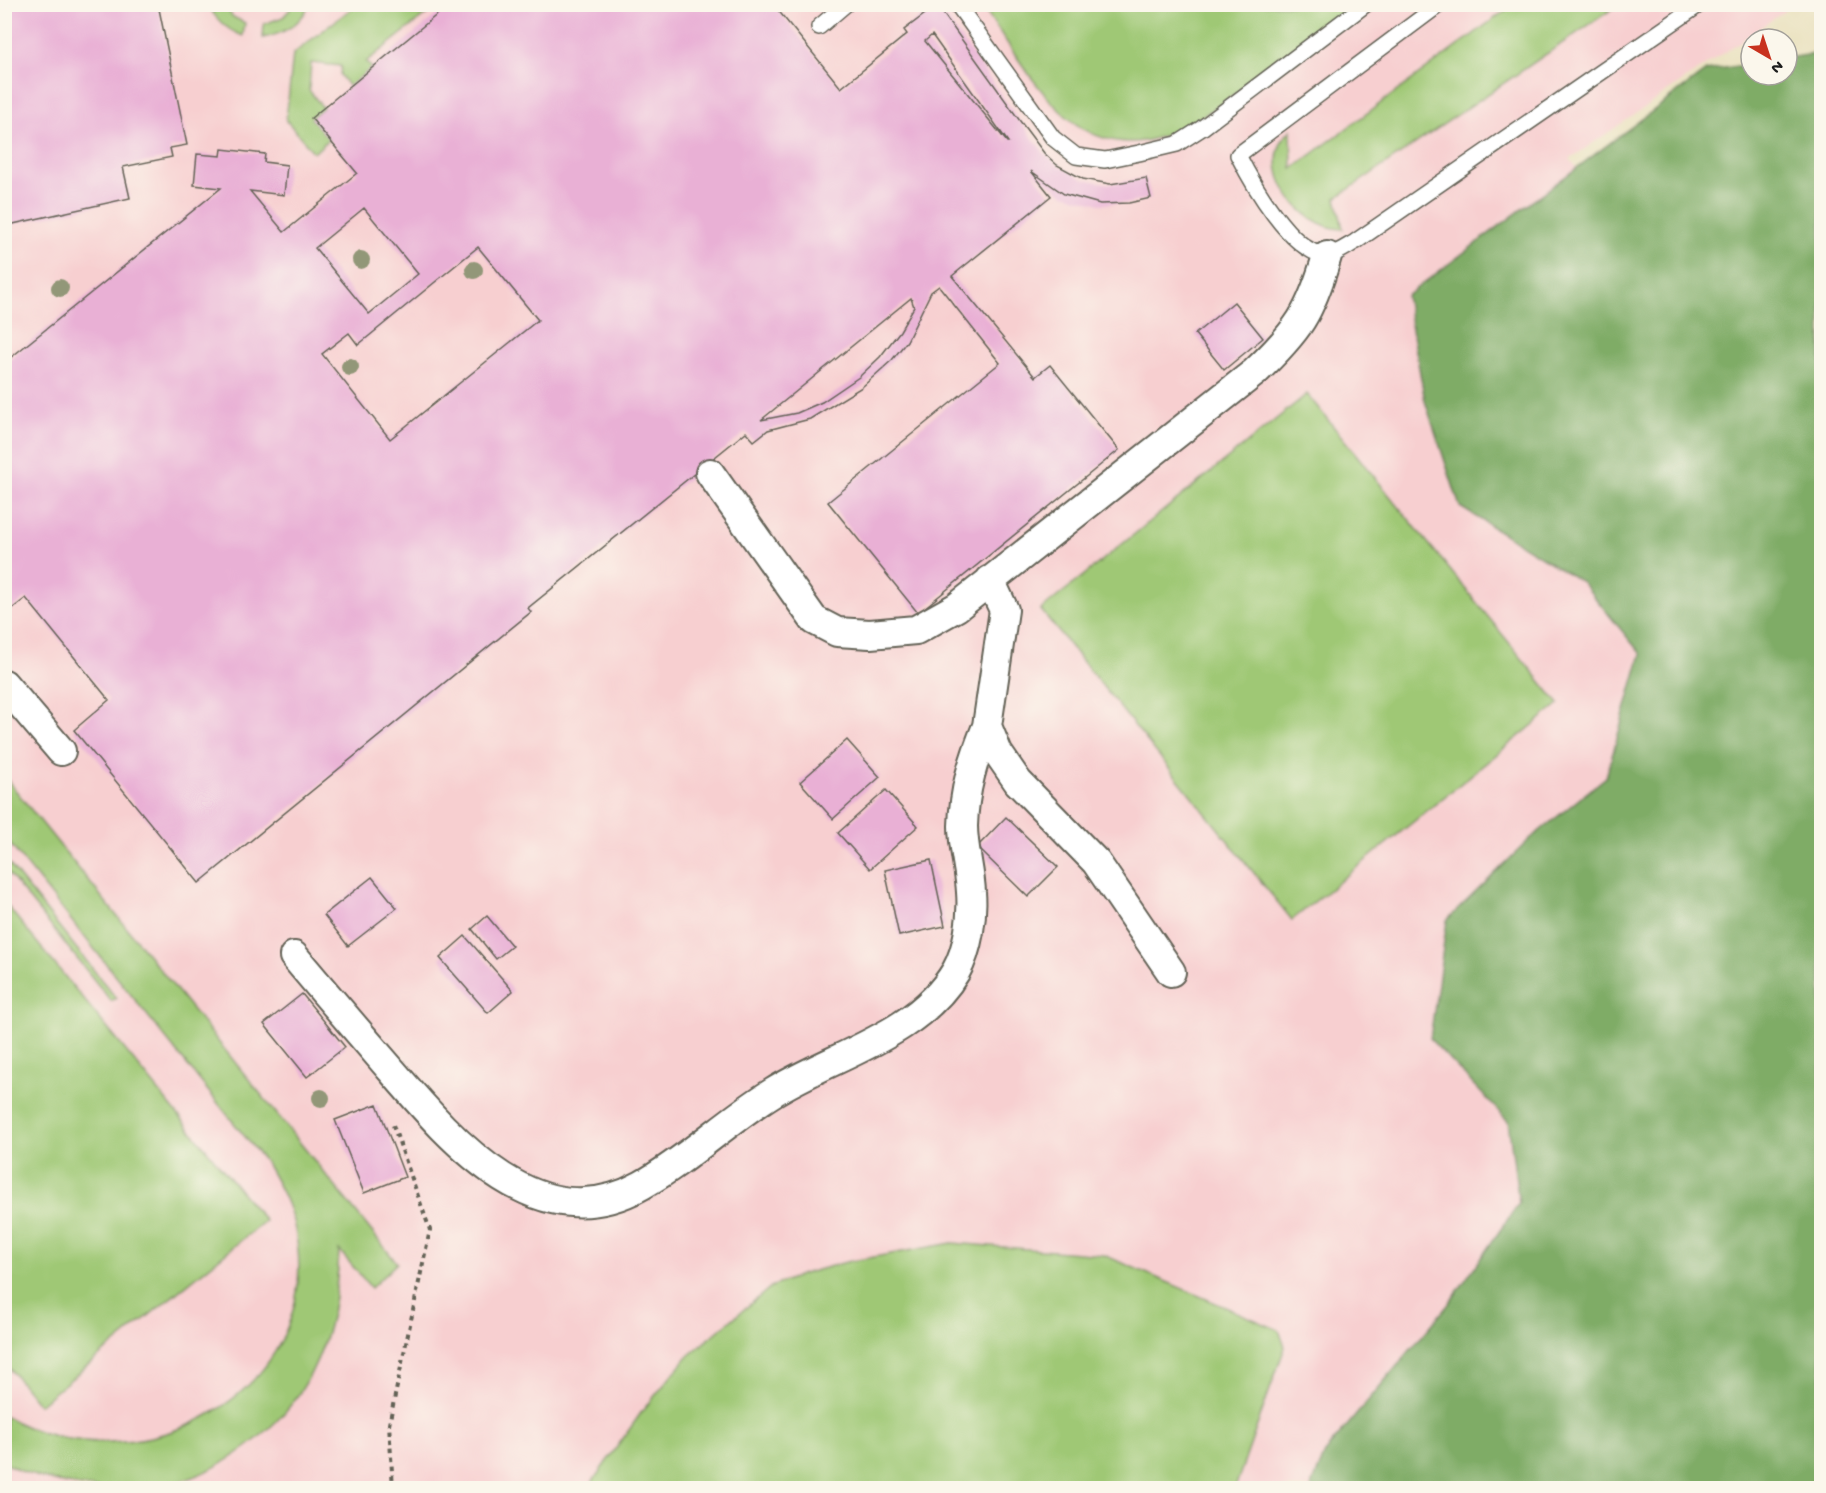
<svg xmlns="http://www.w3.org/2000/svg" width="1826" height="1493" font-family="'Gochi Hand',sans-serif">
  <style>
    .built { fill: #f7cfd0 }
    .green { fill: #9fc874; stroke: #5e7248; stroke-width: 1.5 }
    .forest { fill: #7fac66; stroke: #4e6441; stroke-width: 1.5 }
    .building { fill: #e9b0d5; fill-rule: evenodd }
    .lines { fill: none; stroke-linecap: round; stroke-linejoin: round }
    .service-casing { stroke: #646256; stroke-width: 18 }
    .minor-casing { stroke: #646256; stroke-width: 32 }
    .path { stroke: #646256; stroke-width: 4; stroke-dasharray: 4.5 4.5; stroke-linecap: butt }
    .service { stroke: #fff; stroke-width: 15 }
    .minor { stroke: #fff; stroke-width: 28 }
    .tree { fill: #929778 }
  </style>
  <rect width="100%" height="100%" fill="#fbf7ec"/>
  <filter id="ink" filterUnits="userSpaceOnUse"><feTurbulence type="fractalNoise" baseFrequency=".0167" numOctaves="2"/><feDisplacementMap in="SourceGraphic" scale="12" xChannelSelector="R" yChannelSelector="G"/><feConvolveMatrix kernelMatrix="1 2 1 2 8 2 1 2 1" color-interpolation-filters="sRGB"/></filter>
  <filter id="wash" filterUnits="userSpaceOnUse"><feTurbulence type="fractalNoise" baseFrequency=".008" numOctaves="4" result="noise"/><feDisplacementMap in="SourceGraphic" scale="24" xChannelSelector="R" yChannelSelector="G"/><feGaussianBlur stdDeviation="1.35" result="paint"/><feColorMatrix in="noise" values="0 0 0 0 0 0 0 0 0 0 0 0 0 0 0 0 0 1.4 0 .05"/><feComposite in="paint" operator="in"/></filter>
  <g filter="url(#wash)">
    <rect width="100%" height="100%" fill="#ebe3c2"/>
    <path class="built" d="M5 5H1793L1570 159 1821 480V1488H5Z"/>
    <path class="green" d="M295 4 309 5C301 24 283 34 263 38L264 24 283 17Z
      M1514 4 1618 5 1336 198 1343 229C1300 229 1253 165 1291 130L1292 169Z
      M208 5H223L233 17 245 23 243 36C227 30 216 20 208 5Z
      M356 5H438L366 62 372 68 349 87 340 75 341 66 311 63 309 90 323 108 311 118 329 139 314 153 286 120 293 54Z
      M981 5H1356C1324 28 1292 52 1260 75 1202 118 1136 176 1067 117 1034 89 1007 40 981 5Z
      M1307 394 1559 704 1292 920 1041 610Z
      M4 776 397 1263 371 1288 339 1250C337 1296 332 1331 311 1373 283 1430 217 1477 154 1488 107 1493 46 1485 5 1463V1416C142 1493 331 1390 294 1225 289 1203 277 1182 266 1163L5 838Z
      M5 859 116 998 111 1001 5 869Z
      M4 902 265 1221 39 1405 5 1363Z
      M952 1243 1104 1255 1279 1330 1285 1347 1235 1488H588L643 1410 688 1356 771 1287 803 1274 846 1262Z"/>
    <path class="forest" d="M1821 53V1488H1311L1326 1451 1448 1305 1519 1203 1508 1121 1430 1039 1447 920 1531 838 1606 777 1641 654 1582 582 1460 507 1425 401 1406 296 1706 71 1751 64V75H1787V58Z"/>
    <g id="blocks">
      <path class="building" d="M4 4H158L187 145 170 148 172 157 123 167 130 198 4 226Z
        M450 4H773L841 88 907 34 904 30 937 5 1020 121 1044 153 1057 165 1083 179 1110 184 1146 178 1151 198 1129 203 1100 204 1064 194 1031 171 1051 196 952 276 1035 377 1050 365 1119 450 918 613 828 502 1000 363 939 286 931 292 907 341 892 360 862 387 810 419 768 430 754 441 746 432 528 608 531 612 199 883 74 730 109 700 26 598 4 615V363L221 188 194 185 197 154 221 156 222 149 265 154 264 162 287 165 284 195 250 191 284 232 357 173 311 118ZM932 35 1008 142H1007L925 41ZM364 208 418 274 369 314 315 248ZM478 247 538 320 390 439 322 354 349 333 358 345ZM911 298 914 307 900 331 880 357 859 377 822 402 797 413 761 420Z
        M1234 302 1263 338 1224 370 1195 334Z
        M847 740 880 777 833 819 800 782Z
        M886 790 918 826 870 869 838 833Z
        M1006 817 1058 867 1028 897 977 847Z
        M931 860 945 926 899 936 885 870Z
        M372 877 397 908 348 946 324 915Z
        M487 916 512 946 496 959 472 929Z
        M465 936 513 991 488 1013 440 958Z
        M302 994 345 1047 307 1077 264 1024Z
        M377 1104 405 1177 364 1193 335 1120Z"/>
    </g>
  </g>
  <g filter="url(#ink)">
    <use href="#blocks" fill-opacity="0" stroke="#646256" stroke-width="1.5"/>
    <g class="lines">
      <defs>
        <path id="service" d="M957 4 1053 138 1076 156 1105 160 1139 153 1177 144 1202 128 1366 4
          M1440 4 1238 155C1252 183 1291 252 1325 255 1334 256 1346 247 1355 242L1700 4
          M819 27 846 4"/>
        <path id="minor" d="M710 473 814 620 837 632 870 634 916 630 957 607 1255 372C1299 330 1310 314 1327 256
          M990 580 1004 610 987 726 998 753 1018 782 1096 862 1171 972
          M4 684 61 751
          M294 956C324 992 355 1028 386 1064 448 1136 536 1245 642 1185 688 1159 727 1121 772 1093 832 1055 917 1037 956 971 968 950 973 916 971 892 970 870 963 848 963 826 964 790 973 760 987 726"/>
      </defs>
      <use href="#service" class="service-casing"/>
      <use href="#minor" class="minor-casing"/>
      <path class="path" d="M393 1488 389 1424 430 1230 393 1125"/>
      <use href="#service" class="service"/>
      <use href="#minor" class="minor"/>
    </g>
    <g class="tree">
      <circle cx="361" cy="260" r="9"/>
      <circle cx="474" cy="270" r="9"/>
      <circle cx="60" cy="288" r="9"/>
      <circle cx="350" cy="367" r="9"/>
      <circle cx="321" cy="1098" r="9"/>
    </g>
  </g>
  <rect width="1826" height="1493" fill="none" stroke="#fbf7ec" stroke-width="24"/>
  <g transform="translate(1769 57) rotate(141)"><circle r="28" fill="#fbf7ec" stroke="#a29f99" stroke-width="1.5"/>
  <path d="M0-4.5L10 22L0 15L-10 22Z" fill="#c8321e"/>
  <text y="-9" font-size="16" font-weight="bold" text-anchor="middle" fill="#1c1c1c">N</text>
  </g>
</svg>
